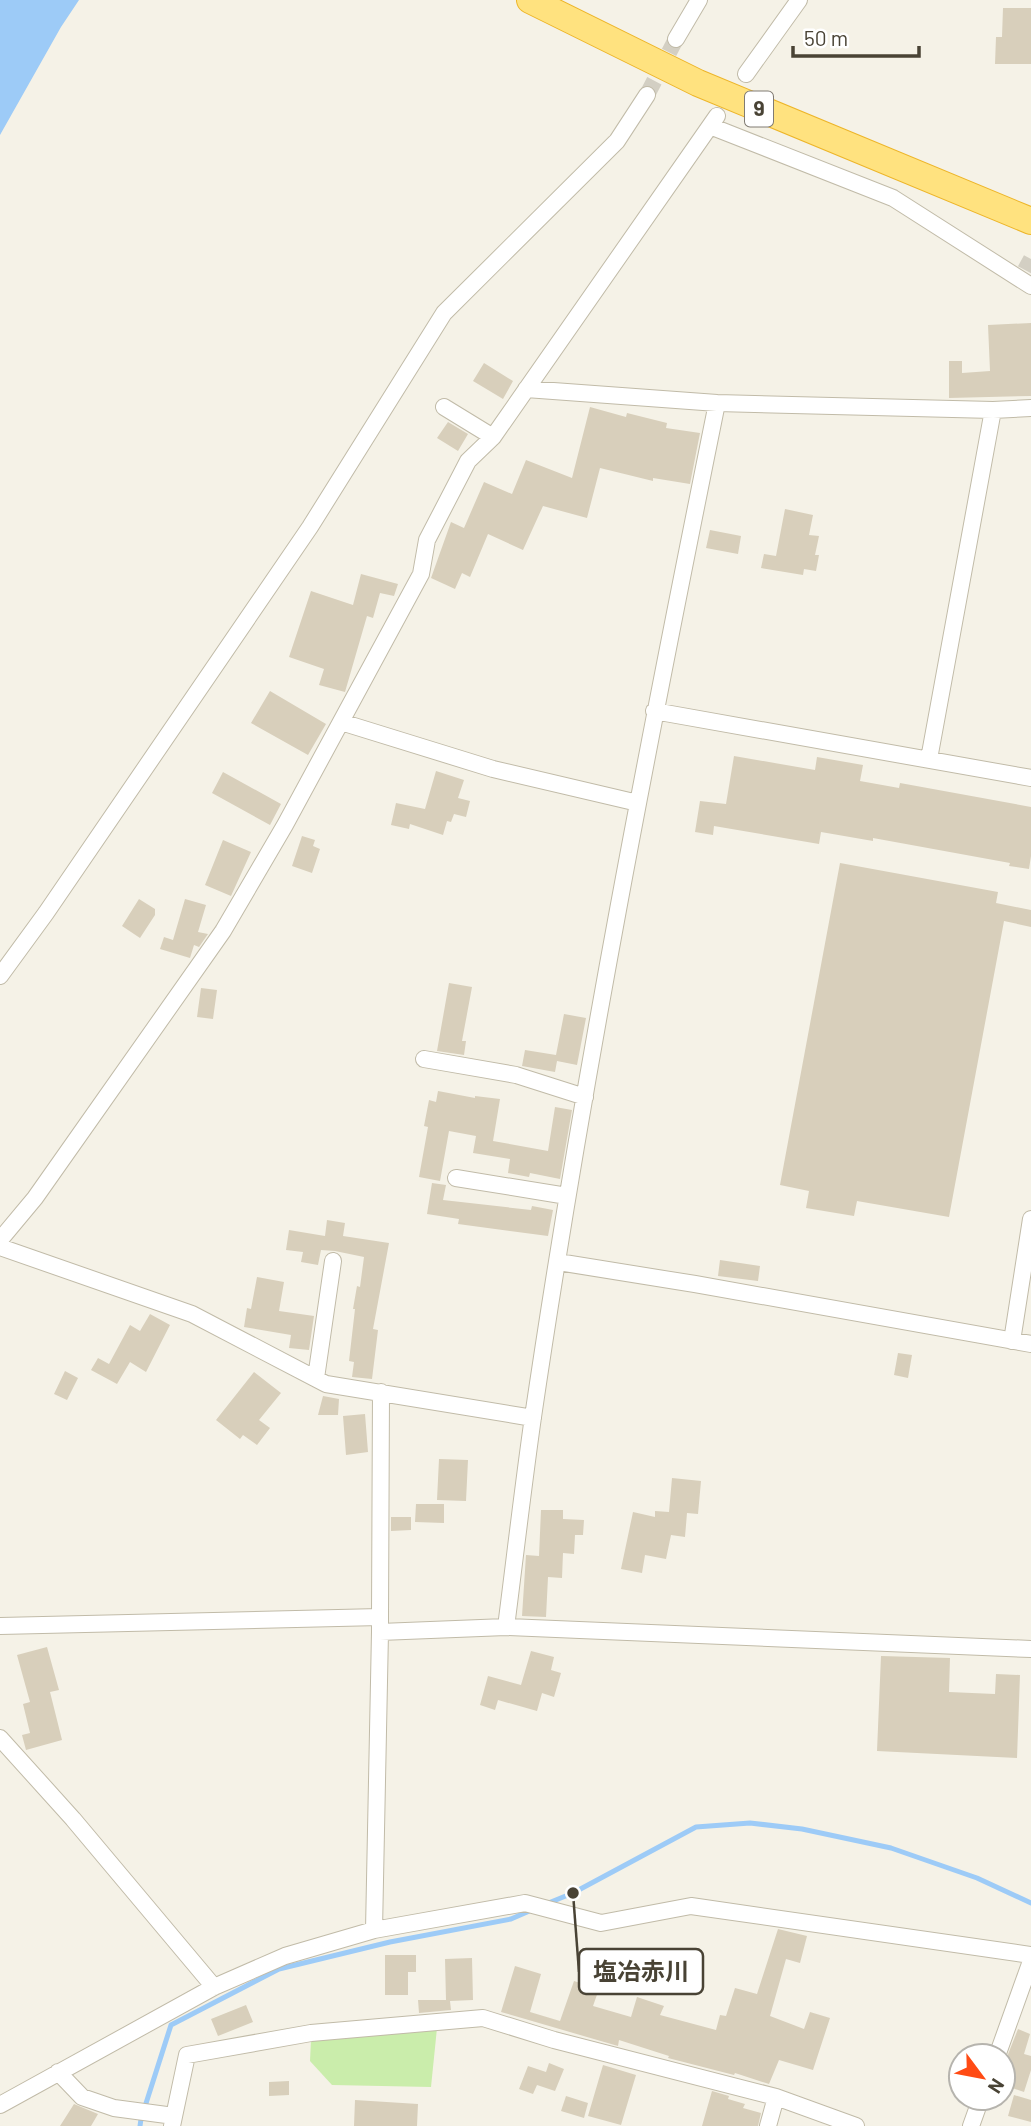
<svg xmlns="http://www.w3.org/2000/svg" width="1031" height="2126" font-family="Barlow,'Noto Sans JP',sans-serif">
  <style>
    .green { fill: #caedab }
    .water { fill: #9dcbf7 }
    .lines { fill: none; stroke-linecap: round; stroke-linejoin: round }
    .stream { stroke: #9dcbf7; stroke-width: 5 }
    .building { fill: #d8cfbb }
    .minor-tunnel { stroke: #d3cfc3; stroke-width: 16; stroke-dasharray: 16 8; stroke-linecap: butt }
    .minor-casing { stroke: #c1bba8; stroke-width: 18 }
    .trunk-casing { stroke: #edb529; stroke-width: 28 }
    .minor { stroke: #fff; stroke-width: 16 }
    .trunk { stroke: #ffe27f; stroke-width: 26 }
    .labels { text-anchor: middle; stroke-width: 6; stroke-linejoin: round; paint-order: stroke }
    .shield { fill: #fff; stroke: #807b72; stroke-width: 2 }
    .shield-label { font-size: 21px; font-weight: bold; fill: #494335 }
    .leader { fill: none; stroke: #494335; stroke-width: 2.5 }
    .callout-dot { fill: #494335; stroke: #fff; stroke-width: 2.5 }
    .callout { fill: #fff; stroke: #494335; stroke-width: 2.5 }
    .callout-label { font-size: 24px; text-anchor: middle; font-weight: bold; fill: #494335 }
  </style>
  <rect width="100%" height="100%" fill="#f5f2e7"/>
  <path class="green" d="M437 2028 431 2087 332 2085 310 2061 311 2040Z"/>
  <path class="water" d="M0 0H79L61 27 0 135Z"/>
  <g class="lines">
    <path class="stream" d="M546 1904 573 1893 696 1827 750 1823 802 1829 891 1848 977 1878 1031 1903
      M140 2126 141 2119 171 2025 279 1969 390 1942 511 1919 534 1909"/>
  </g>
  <path class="building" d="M1003 8H1031V64H995L996 37H1002Z
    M1031 323V396L949 398V361H962V373L990 371 988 325Z
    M484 363 513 381 503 399 473 381Z
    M590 407 626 417 627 413 667 423 666 428 700 433 690 484 653 478V481L600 468 587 518 543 506 523 550 488 534 470 577 462 573 455 589 431 578 451 522 464 528 484 482 512 494 526 460 572 478Z
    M448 422 468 434 458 451 437 438Z
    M785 509 813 515 809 535 819 536 815 555H819L816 571 804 569 803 575 761 568 764 554 776 556Z
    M710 530 741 536 738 554 706 548Z
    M361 574 398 584 394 596 380 593 373 618 367 616 345 692 319 685 324 669 289 657 311 591 353 605Z
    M270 691 326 724 308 755 251 723Z
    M734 756 815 770 817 757 863 765 860 781 899 788 900 783 1031 807V856L1029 869 1009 866 1010 863 873 838V841L821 832 819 844 714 826 713 835 695 832 700 801 726 804Z
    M436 771 464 780 458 798 470 801 466 817 454 814 451 822 447 821 443 835 410 824 409 829 391 825 396 803 425 809Z
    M223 772 281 804 270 825 212 793Z
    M302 836 315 840 313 846 320 849 312 873 292 866Z
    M223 840 251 852 231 896 205 885Z
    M840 863 998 892 996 903 1031 910V927L1004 921 949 1217 857 1201 854 1216 806 1208 809 1191 780 1185Z
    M139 899 155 909V915L140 938 122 926Z
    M185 899 206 905 198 932 208 934 199 947 194 945 190 958 160 949 164 937 173 940Z
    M449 983 472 987 462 1041H466L464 1055 437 1051Z
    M201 988 217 990 213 1019 197 1017Z
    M564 1014 586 1018 577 1065 557 1061 555 1072 522 1066 525 1050 556 1055Z
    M438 1091 475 1098V1096L500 1099 493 1141 548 1151 555 1107 572 1110 560 1179 530 1173 529 1177 508 1173 510 1159 473 1153 476 1136 449 1131 440 1181 419 1177 428 1127 424 1126 429 1100 436 1102Z
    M432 1183 446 1185 443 1200 531 1210 532 1206 553 1210 548 1236 458 1224 459 1219 427 1214Z
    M327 1220 345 1223 343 1236 389 1243 373 1329 378 1330 372 1379 352 1377 354 1362 349 1361 355 1309H353L357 1286 360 1287 364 1257 335 1251 321 1250 318 1265 301 1262 303 1252 286 1250 289 1230 325 1236Z
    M720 1260 760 1266 758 1281 718 1276Z
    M257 1277 284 1282 279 1311 314 1316 309 1350 289 1348 291 1335 244 1327 247 1308 251 1309Z
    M150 1314 170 1325 146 1372 130 1362 117 1384 91 1370 98 1358 109 1364 130 1325 140 1331Z
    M898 1353 912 1355 908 1378 894 1375Z
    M65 1371 78 1378 67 1400 54 1394Z
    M254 1372 281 1393 259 1420 270 1428 257 1445 243 1435 240 1439 216 1420Z
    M323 1396 339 1399 338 1415H318Z
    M365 1414 368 1452 346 1455 343 1416Z
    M439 1459 468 1460 466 1501 437 1500Z
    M672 1478 701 1481 698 1514 687 1513 685 1537 671 1535 666 1559 645 1555 642 1573 621 1569 633 1512 655 1517V1511L669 1512Z
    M416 1504H444V1523L415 1522Z
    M541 1510H563V1519L584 1520 583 1535H575L574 1554 563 1553 562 1578 548 1577 546 1617 522 1616 526 1555 539 1556Z
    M391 1517H411V1530L391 1531Z
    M47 1647 59 1690 50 1692 62 1740 26 1750 22 1735 30 1733 23 1704 30 1702 17 1655Z
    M531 1651 554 1657 551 1670 561 1673 554 1697 542 1693 537 1711 498 1700 495 1710 480 1705 488 1676 521 1685Z
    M881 1656 950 1658 949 1692 995 1694 996 1674 1020 1675 1017 1758 877 1751Z
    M778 1929 807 1936 800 1963 786 1959 770 2016 804 2029 810 2012 830 2018 813 2070 779 2060 769 2084 735 2073 734 2075 668 2058 669 2056 619 2040 618 2046 501 2012 515 1966 541 1974 530 2012 560 2021 574 1981 599 1989 593 2006 631 2017 637 1997 664 2006 660 2015 716 2030 720 2015 726 2016 735 1988 757 1994Z
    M385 1955H416V1972H408V1995H385Z
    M472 1958 473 2000 450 2001 451 2010 419 2013 418 2000H446L445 1959Z
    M246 2005 253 2022 218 2036 211 2019Z
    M1018 2029 1030 2034 1024 2054 1031 2056V2070L1024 2092 1003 2085V2067Z
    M549 2063 564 2069 555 2091 537 2085 533 2094 519 2089 528 2066 546 2072Z
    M603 2065 636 2075 621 2125 588 2116Z
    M289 2081V2095L269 2096V2082Z
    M712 2091 729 2096 728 2099 745 2104 743 2108 761 2113 758 2126H702Z
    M1014 2095 1031 2100V2122L1008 2116Z
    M566 2096 588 2103 584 2118 561 2111Z
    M355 2100 418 2104 417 2126H354Z
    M74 2104 98 2114 91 2126H60Z"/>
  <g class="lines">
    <path class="minor-tunnel" d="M647 95 676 39
      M1025 270 1031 259"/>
    <defs>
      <path id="minor" d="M676 39 699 0
        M746 74 799 0
        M710 126 893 198 1031 286
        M526 389 717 403 993 410 1031 408
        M444 407 493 437
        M654 711 1031 778
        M341 722 493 769 638 803
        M929 759 993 410
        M0 976 46 913 310 527 444 313 617 141 647 95
        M424 1059 516 1075 585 1097
        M456 1178 567 1196
        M0 1240 35 1198 223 931 285 825 421 574 427 540 468 461 493 437 717 116
        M0 1247 192 1314 326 1384 533 1418
        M558 1262 695 1284 1031 1344
        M1012 1341 1031 1219
        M316 1378 333 1261
        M380 1617 381 1392
        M0 1626 380 1617V1632L506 1627 1031 1649
        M506 1627C515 1557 523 1487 533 1417 583 1077 649 739 717 403
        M0 1738 73 1819 214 1987
        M374 1930 380 1632
        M997 2056 1031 1961
        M58 2072 82 2097 114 2108 174 2116
        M0 2105 214 1987 285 1956 374 1930 525 1903 601 1923 691 1906 1031 1955
        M172 2126 187 2055 311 2033 483 2018 554 2040 776 2097
        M768 2126 776 2097 856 2126
        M971 2126 981 2098"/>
      <path id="trunk" d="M530 0 698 83 1031 221"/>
    </defs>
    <use href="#minor" class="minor-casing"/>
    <use href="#trunk" class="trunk-casing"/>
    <use href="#minor" class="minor"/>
    <use href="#trunk" class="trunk"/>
  </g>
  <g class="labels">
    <rect class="shield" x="745" y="91.5" width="28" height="35" rx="5"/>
    <g class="shield-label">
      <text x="759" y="116">9</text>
    </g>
  </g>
  <path class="leader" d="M573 1893L579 1972"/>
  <circle class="callout-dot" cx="573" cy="1893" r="7"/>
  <rect class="callout" x="579" y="1949" width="124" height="45" rx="7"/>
  <g class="callout-label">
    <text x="641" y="1980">塩冶赤川</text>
  </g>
  <g transform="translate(982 2077) rotate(122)"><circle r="33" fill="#ffffff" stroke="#b6b4ae" stroke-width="2"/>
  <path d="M0-5L12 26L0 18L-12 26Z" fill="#ff4b14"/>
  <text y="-10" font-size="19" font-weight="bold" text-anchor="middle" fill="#494335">N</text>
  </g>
  <path d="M793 46v10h126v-10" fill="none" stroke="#494335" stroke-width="3.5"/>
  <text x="804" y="46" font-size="21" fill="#494335" stroke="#ffffff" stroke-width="5" paint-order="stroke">50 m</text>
</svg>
